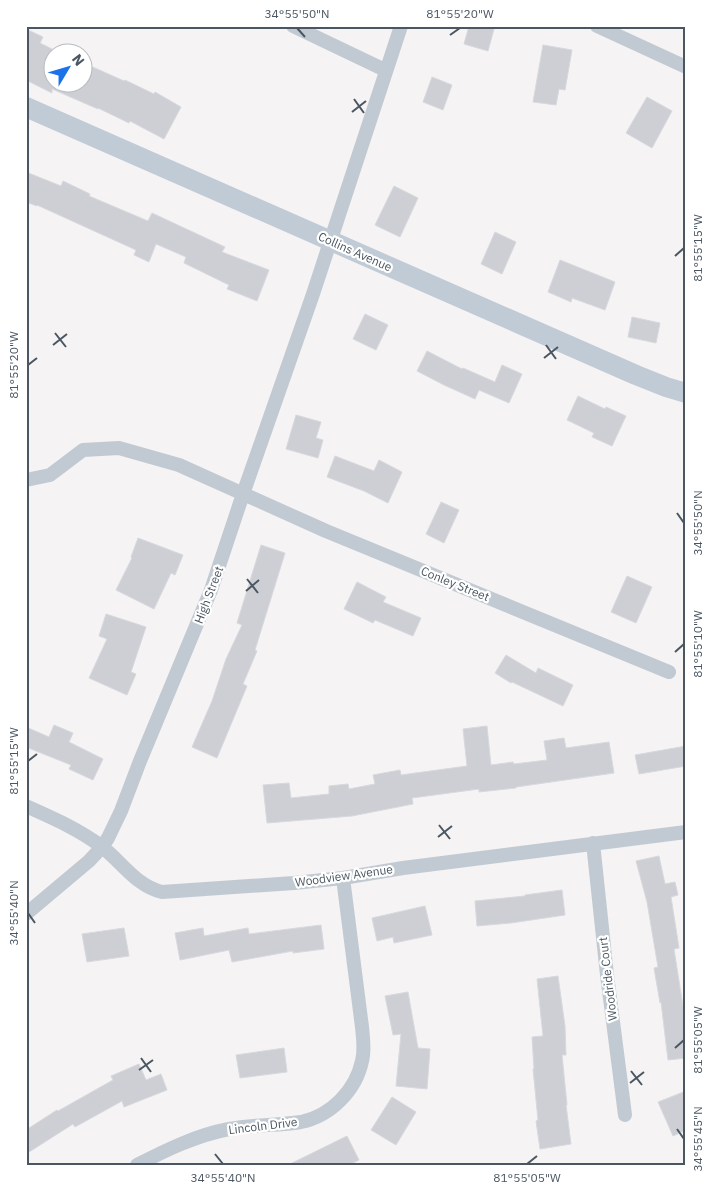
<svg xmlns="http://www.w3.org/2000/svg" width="712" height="1191" font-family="'IBM Plex Sans',sans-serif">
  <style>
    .building { fill: #cdcfd5; stroke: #d7d9de }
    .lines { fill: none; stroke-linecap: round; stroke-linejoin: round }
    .street { stroke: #c1cad2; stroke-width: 14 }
    .secondary { stroke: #c1cbd6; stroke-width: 20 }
    .ticks { fill: none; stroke: #4a5661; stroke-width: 2 }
    .labels { text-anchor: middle; stroke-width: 4.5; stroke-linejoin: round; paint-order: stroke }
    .street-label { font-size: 12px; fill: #4a5661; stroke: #fff }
    .neatline { fill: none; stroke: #4a5661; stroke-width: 2 }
    .ticks-label { font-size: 12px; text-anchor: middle; fill: #4a5661 }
  </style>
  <rect width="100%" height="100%" fill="#f5f3f3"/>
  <path class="building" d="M469 26H486L494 29 488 51 464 44Z
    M26 29 43 37 40 43 52 49V82H82V73L86 64 124 81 125 80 154 94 155 92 181 107 164 139 130 121 129 123 98 108V109L52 89V93L26 80Z
    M543 45 572 50 565 90 559 89 556 105 533 102Z
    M432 77 452 85 443 110 423 102Z
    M647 97 672 111 652 148 626 133Z
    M26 172 61 186 63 181 90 194 89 196 148 221 152 213 225 247 222 252 269 270 257 301 227 289 229 285 184 263 186 257 156 244 149 262 134 255 136 250 37 205V206L26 202Z
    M394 186 418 198 400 237 375 225Z
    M495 232 516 242 502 274 481 264Z
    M560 260 615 282 605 310 572 298 571 302 548 292Z
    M365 314 388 325 376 350 353 339Z
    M632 317 660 323 656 343 628 337Z
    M427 351 462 369 463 368 495 382 502 365 522 374 509 403 479 390 475 399 444 385 417 371Z
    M578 396 605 409 606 407 626 416 612 446 592 437 594 433 567 420Z
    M296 415 321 422 316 438 323 440 318 458 286 449Z
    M335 456 374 471 379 460 402 472 388 503 364 491 327 477Z
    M441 502 459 510 444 543 426 534Z
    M138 538 183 555 175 575 171 573 154 609 116 590 132 558 131 557Z
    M261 545 285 553 255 650 257 651 243 684 247 686 217 758 192 747 212 701 226 659 242 625 237 623Z
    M627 576 652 587 636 623 611 612Z
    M357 582 386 597 383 602 421 618 413 636 375 620 373 623 344 609Z
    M106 614 146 627 131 672 136 674 127 695 89 678 107 639 99 636Z
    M506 655 536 673 538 668 573 685 563 706 512 682 511 683 495 673Z
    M54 725 73 733 69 742 103 759 93 780 69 769 71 765 26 747V727L49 737Z
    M487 726 491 765 513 762 514 764 547 760 544 741 564 738 566 748 609 742 614 773 516 787V788L479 792V789L412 798 413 804 352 816 267 823 263 785 289 783 291 798 329 794V786L348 784 349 789 375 784 373 775 400 770 401 775 467 766 463 729Z
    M686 746V766L639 774 635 755Z
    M659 856 665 884 675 882 678 895 671 897 679 948 674 949 686 1025V1058L668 1060 661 1002 660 1003 654 968 658 967 647 902 636 861Z
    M562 890 565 915 511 923 477 926 475 901 525 896V895Z
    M425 906 432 935 394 943 393 937 377 941 372 918Z
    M321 925 324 949 293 953V951L232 962 229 950 180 960 175 933 203 928 204 936 248 928 249 934Z
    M124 928 129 956 87 962 82 934Z
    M558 976 565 1026 566 1055H562L567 1105H566L571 1144 540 1149 536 1121 538 1120 533 1069H534L532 1037 543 1036 537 979Z
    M408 992 418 1048 430 1049 427 1089 396 1086 401 1034 393 1035 385 996Z
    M284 1048 287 1072 240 1078 236 1055Z
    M139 1064 146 1080 161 1074 167 1090 124 1107 122 1101 75 1127 73 1124 26 1154V1130L57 1110 58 1111 113 1080 111 1076Z
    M686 1091V1130L673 1136 658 1102Z
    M392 1097 416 1112 396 1145 371 1130Z
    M347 1136 359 1160 349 1165H288Z"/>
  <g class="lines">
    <path class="street" d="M293 26 385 70
      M597 26 686 67
      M26 480 50 475 83 450 119 448 179 465 326 531 669 672
      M26 806C53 818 78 829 101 846 122 862 136 886 162 892L294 883 343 878 403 868 686 832
      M593 843 607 975 625 1115
      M26 914 89 861 102 847 108 838 121 811 140 761 211 590 243 494 313 294 401 26
      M137 1165C166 1150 197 1135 229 1129 253 1124 277 1126 301 1122 331 1116 356 1090 362 1061 365 1050 363 1038 362 1027L343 878"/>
    <path class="secondary" d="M26 107 636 375 666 387 686 393"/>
  </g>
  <path class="ticks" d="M297 28 305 37M450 35 460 28M354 99 364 113M352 112 366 101M675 256 684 248M55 333 66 347M53 345 67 334M546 345 556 359M544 358 558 347M28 365 37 358M677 513 684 523M247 579 258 593M246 591 259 580M675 652 684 644M28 761 37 754M439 825 450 839M438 837 452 826M28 913 35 923M675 1048 684 1040M141 1058 151 1072M139 1070 153 1060M631 1071 642 1085M630 1083 644 1072M677 1129 684 1139M215 1154 223 1164M527 1164 537 1156"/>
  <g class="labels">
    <g class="street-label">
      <text transform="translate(355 252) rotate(24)" y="4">Collins Avenue</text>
      <text transform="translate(455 584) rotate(22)" y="4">Conley Street</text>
      <text transform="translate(209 595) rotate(-69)" y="4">High Street</text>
      <text transform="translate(344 876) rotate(-8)" y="4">Woodview Avenue</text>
      <text transform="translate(608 979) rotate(-97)" y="4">Woodride Court</text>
      <text transform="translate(263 1126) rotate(-7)" y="4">Lincoln Drive</text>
    </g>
  </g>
  <rect width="712" height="1191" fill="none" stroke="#ffffff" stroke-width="55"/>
  <g transform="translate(68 68) rotate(52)"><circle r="24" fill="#ffffff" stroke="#b7bbc0"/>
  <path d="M0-4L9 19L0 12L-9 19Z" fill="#1a73e8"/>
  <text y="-8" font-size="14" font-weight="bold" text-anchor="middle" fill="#4a5661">N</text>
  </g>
  <rect x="28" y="28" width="656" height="1136" class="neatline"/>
  <g class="ticks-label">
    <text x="297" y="18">34°55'50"N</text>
    <text x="460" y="18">81°55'20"W</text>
    <text transform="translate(698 248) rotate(-90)" y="4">81°55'15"W</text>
    <text transform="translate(14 365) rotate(-90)" y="4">81°55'20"W</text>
    <text transform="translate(698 523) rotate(-90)" y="4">34°55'50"N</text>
    <text transform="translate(698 644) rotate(-90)" y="4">81°55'10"W</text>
    <text transform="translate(14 761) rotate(-90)" y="4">81°55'15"W</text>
    <text transform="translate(14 913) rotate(-90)" y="4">34°55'40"N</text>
    <text transform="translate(698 1040) rotate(-90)" y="4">81°55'05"W</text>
    <text transform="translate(698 1139) rotate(-90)" y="4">34°55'45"N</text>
    <text x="223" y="1182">34°55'40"N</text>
    <text x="527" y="1182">81°55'05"W</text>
  </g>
</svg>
